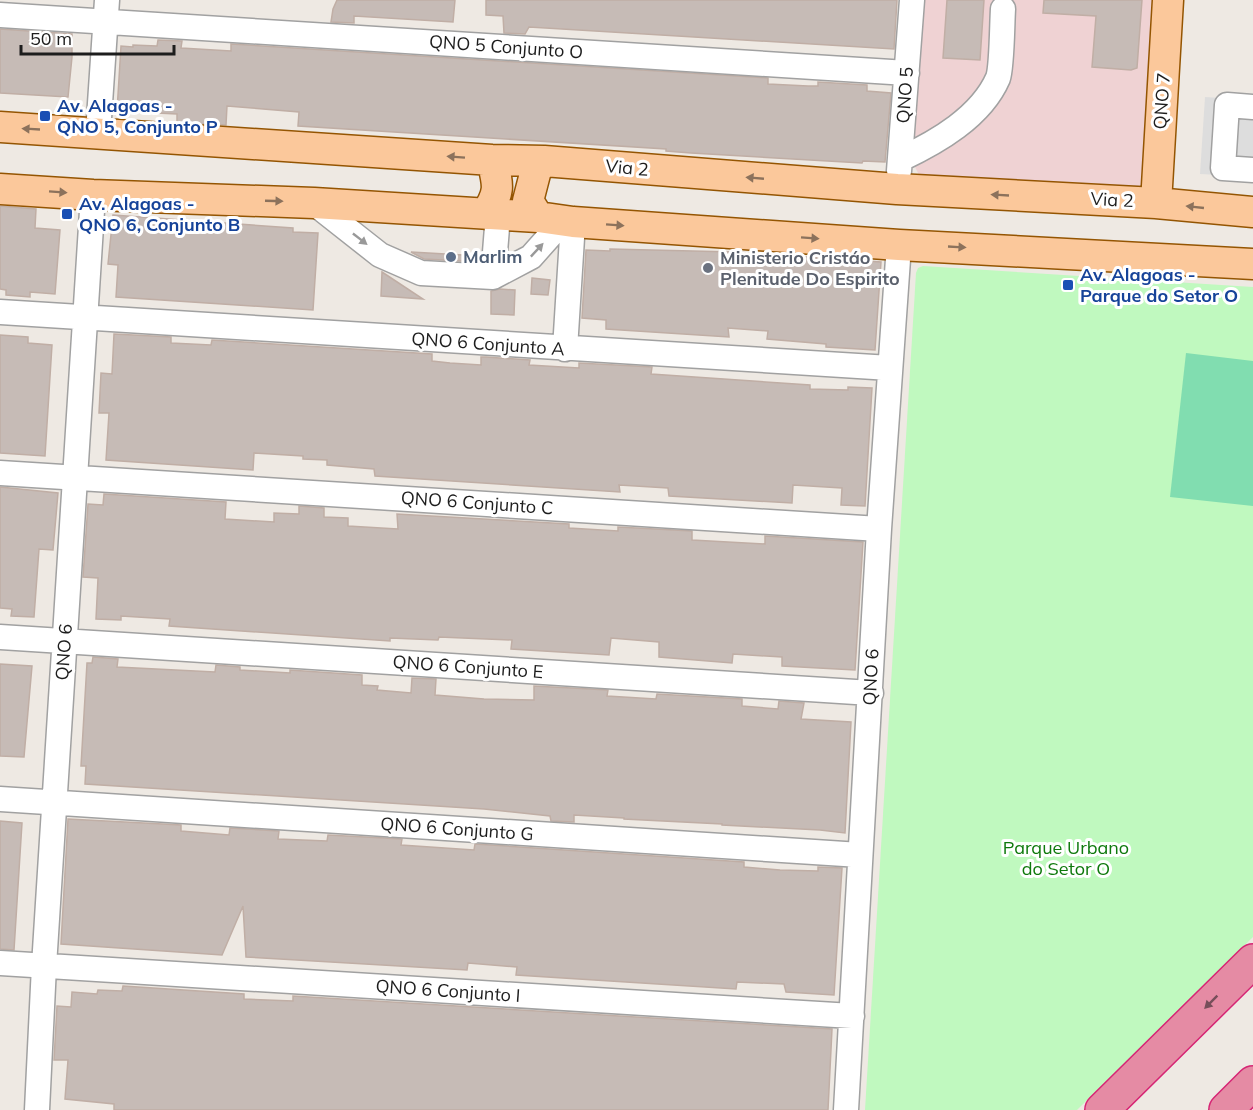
<svg xmlns="http://www.w3.org/2000/svg" width="1253" height="1110" font-family="Mulish,sans-serif">
  <style>
    .commercial { fill: #efd2d3 }
    .park { fill: #c0f9bf }
    .pitch { fill: #81ddb0 }
    .parking { fill: #ddd }
    .building { fill: #c6bbb6; stroke: #c0aea5; stroke-width: 1.5 }
    .lines { fill: none; stroke-linecap: round; stroke-linejoin: round }
    .minor-casing { stroke: #a1a1a1; stroke-width: 27 }
    .major-casing { stroke: #945502; stroke-width: 33 }
    .highway-casing { stroke: #d62574; stroke-width: 36 }
    .minor { stroke: #fff; stroke-width: 24 }
    .major { stroke: #fbc89b; stroke-width: 30 }
    .highway { stroke: #e58ba4; stroke-width: 33 }
    .oneway { fill: #8c725c }
    .oneway2 { fill: #999 }
    .oneway3 { fill: #774e5a }
    .transit-dot { fill: #1a4fb4; stroke: #fff; stroke-width: 2 }
    .service-dot { fill: #5c6f8a; stroke: #fff; stroke-width: 2 }
    .worship-dot { fill: #6b7280; stroke: #fff; stroke-width: 2 }
    .labels { text-anchor: middle; stroke-width: 6; stroke-linejoin: round; paint-order: stroke }
    .street-label { font-size: 18px; fill: #1d1d1d; stroke: #fff }
    .transit-label { font-size: 18px; font-weight: bold; fill: #164399; stroke: #fff; text-anchor: start }
    .service-label { font-size: 18px; font-weight: bold; fill: #4e5e75; stroke: #fff; text-anchor: start }
    .worship-label { font-size: 18px; font-weight: bold; fill: #5b616d; stroke: #fff; text-anchor: start }
    .park-label { font-size: 18px; fill: #0e790c; stroke: #fff }
  </style>
  <rect width="100%" height="100%" fill="#eee9e3"/>
  <path class="commercial" d="M924 0H1157L1144 180 1141 186 1137 190 920 177 913 163Z"/>
  <path class="park" d="M923 266 1253 287V937L1077 1110H865L916 273 918 268Z"/>
  <path class="pitch" d="M1186 353 1253 361V506L1170 497Z"/>
  <path class="parking" d="M1205 97 1253 100V177L1200 174Z"/>
  <path class="building" d="M337 0H455L453 22 354 16V23L331 22 333 9Z
    M486 0H897L894 49 529 27 525 34 504 33 503 16 486 15Z
    M947 0H984L980 60 943 58Z
    M1044 0H1142L1137 68 1131 70 1092 67 1096 16 1043 13Z
    M0 29 72 34V57L68 97 0 93Z
    M158 40 182 41 181 48 231 51V44L768 78V84L808 86H818V82L867 85V91L891 93 885 162 863 161 862 163 691 153 666 151V149L298 126 299 112 252 108 227 106 226 125 177 122V114L117 111 121 46 133 47V45L157 46Z
    M0 206 36 209 35 228 60 230 55 294 30 292V297L6 295V290L0 289Z
    M113 215 293 228V232L318 233 313 310 116 297 118 265 108 264Z
    M610 249 734 252 881 262 875 350 826 347V344L767 339 768 331 728 328 729 337 606 329V320L582 318 586 250 610 251Z
    M411 252 480 256V262L424 259Z
    M382 272 423 299 381 296Z
    M532 278 550 280 548 295 531 294Z
    M500 289 515 290 514 315 491 314V291Z
    M114 334 171 337V343L211 345 212 340 432 354V361L450 363 481 365V357H486L530 360 529 365 579 368V363L652 367 651 374 810 385V389L848 390V387L872 388 865 506 841 505 842 488 793 485 792 503 669 496 668 488 619 485 620 492 375 476 374 469 327 465V460L303 459V456L254 453 253 470 106 460 109 413H99L101 373 112 374Z
    M0 335 28 337V343L52 345 45 456 0 453Z
    M0 487 58 493 53 550 39 549 34 617 11 616 12 609 0 608Z
    M104 494 226 502 225 519 274 522V513L299 514V506L324 508V517L348 518V526L398 529 397 514 569 524V528L618 531V527L692 531V540L765 544V536L863 542 855 670 782 666V657L733 654 732 663 659 657V642L611 638 609 655 511 649 512 640 439 637 438 640 390 638V641L169 626 170 619 121 616V620L96 619 98 578 83 577 88 504 103 505Z
    M93 657 118 659 117 667 215 672 216 665 240 667V670L290 673V670L362 675V685L378 686 377 690 411 693 412 678 436 679 435 695 484 699 534 700V686L608 690 607 696 656 699 657 694 742 699V706L778 709 779 701 804 703 801 719 851 722 845 833 820 830 722 825V824L624 819V818L574 815V822L551 821 550 816 484 809 85 784 86 766H81L87 663H92Z
    M0 664 32 666 24 757 0 756Z
    M68 819 181 825V831L229 835 230 828 279 831 278 839 327 841 328 835 402 839 401 845 474 850 475 844 744 862V867L780 870 818 871V867L842 868 834 995 786 992 784 984 737 982 736 989 516 975 517 967 468 963 467 970 246 957 243 906 222 955 61 944Z
    M0 821 22 823 14 950 0 949Z
    M123 986 244 994V999L293 1001V996L832 1029 828 1110H114V1104L65 1099 68 1060H54L57 1006 71 1007 72 992 97 994 98 990 122 991Z"/>
  <g class="lines">
    <defs>
      <path id="minor" d="M0 15 907 73
        M1253 107 1227 105 1223 168 1253 170
        M98 133 107 0
        M901 159C937 142 981 117 998 78 1002 67 1002 24 1003 9
        M899 171 912 0
        M314 203 380 255 421 273 493 277 531 257 563 221
        M493 277 498 215
        M0 312 890 368
        M565 349 573 222
        M0 473 879 529
        M0 637 871 693
        M0 799 860 855
        M0 963 852 1016
        M37 1110 44 966 93 195
        M846 1110 879 529 899 245"/>
      <path id="major" d="M0 127 492 160 544 161 897 189 1156 203 1253 212
        M0 189 93 195 314 203 538 217 573 222 899 245 1253 264
        M1156 203 1168 0
        M486 214C501 191 498 185 492 160
        M538 217 528 201 536 170 544 161"/>
      <path id="highway" d="M1102 1110 1253 961
        M1226 1110 1253 1083"/>
    </defs>
    <use href="#minor" class="minor-casing"/>
    <use href="#major" class="major-casing"/>
    <use href="#highway" class="highway-casing"/>
    <use href="#minor" class="minor"/>
    <use href="#major" class="major"/>
    <use href="#highway" class="highway"/>
  </g>
  <defs><path id="oneway-solid" d="M-6-.8H1V-3.2L6.5 0L1 3.2V.8H-6Z" transform="scale(1.5)"/></defs>
  <g class="oneway">
    <use href="#oneway-solid" transform="translate(31 129) rotate(-177)"/>
    <use href="#oneway-solid" transform="translate(456 157) rotate(-176)"/>
    <use href="#oneway-solid" transform="translate(755 178) rotate(-175)"/>
    <use href="#oneway-solid" transform="translate(58 192) rotate(4)"/>
    <use href="#oneway-solid" transform="translate(1000 195) rotate(-177)"/>
    <use href="#oneway-solid" transform="translate(274 201) rotate(2)"/>
    <use href="#oneway-solid" transform="translate(1195 207) rotate(-174)"/>
    <use href="#oneway-solid" transform="translate(615 225) rotate(4)"/>
    <use href="#oneway-solid" transform="translate(810 238) rotate(4)"/>
    <use href="#oneway-solid" transform="translate(957 247) rotate(3)"/>
  </g>
  <g class="oneway2">
    <use href="#oneway-solid" transform="translate(360 239) rotate(38)"/>
    <use href="#oneway-solid" transform="translate(537 250) rotate(-47)"/>
  </g>
  <use class="oneway3" href="#oneway-solid" transform="translate(1211 1002) rotate(135)"/>
  <g class="transit-dot">
    <rect x="39" y="110" width="12" height="12" rx="3"/>
    <rect x="61" y="208" width="12" height="12" rx="3"/>
    <rect x="1062" y="279" width="12" height="12" rx="3"/>
  </g>
  <circle class="service-dot" cx="451" cy="257" r="6"/>
  <circle class="worship-dot" cx="708" cy="268" r="6"/>
  <g class="labels">
    <g class="street-label">
      <text transform="translate(506 47) rotate(4)" y="6">QNO 5 Conjunto O</text>
      <text transform="translate(905 95) rotate(-86)" y="6">QNO 5</text>
      <text transform="translate(1162 101) rotate(-86)" y="6">QNO 7</text>
      <text transform="translate(627 168) rotate(5)" y="6">Via 2</text>
      <text transform="translate(1112 200) rotate(3)" y="6">Via 2</text>
      <text transform="translate(488 344) rotate(4)" y="6">QNO 6 Conjunto A</text>
      <text transform="translate(477 503) rotate(4)" y="6">QNO 6 Conjunto C</text>
      <text transform="translate(64 652) rotate(-86)" y="6">QNO 6</text>
      <text transform="translate(468 667) rotate(4)" y="6">QNO 6 Conjunto E</text>
      <text transform="translate(871 677) rotate(-87)" y="6">QNO 6</text>
      <text transform="translate(457 829) rotate(4)" y="6">QNO 6 Conjunto G</text>
      <text transform="translate(448 991) rotate(4)" y="6">QNO 6 Conjunto I</text>
    </g>
    <g class="transit-label">
      <text x="57" y="112">Av. Alagoas -<tspan x="57" dy="21">QNO 5, Conjunto P</tspan></text>
      <text x="79" y="210">Av. Alagoas -<tspan x="79" dy="21">QNO 6, Conjunto B</tspan></text>
      <text x="1080" y="281">Av. Alagoas -<tspan x="1080" dy="21">Parque do Setor O</tspan></text>
    </g>
    <g class="service-label">
      <text x="463" y="263">Marlim</text>
    </g>
    <g class="worship-label">
      <text x="720" y="264">Ministerio Cristáo<tspan x="720" dy="21">Plenitude Do Espirito</tspan></text>
    </g>
    <g class="park-label">
      <text x="1066" y="854">Parque Urbano<tspan x="1066" dy="21">do Setor O</tspan></text>
    </g>
  </g>
  <path d="M21 45v9h153v-9" fill="none" stroke="#1d1d1d" stroke-width="3"/>
  <text x="30" y="45" font-size="18" fill="#1d1d1d" stroke="#ffffff" stroke-width="4.5" paint-order="stroke">50 m</text>
</svg>
